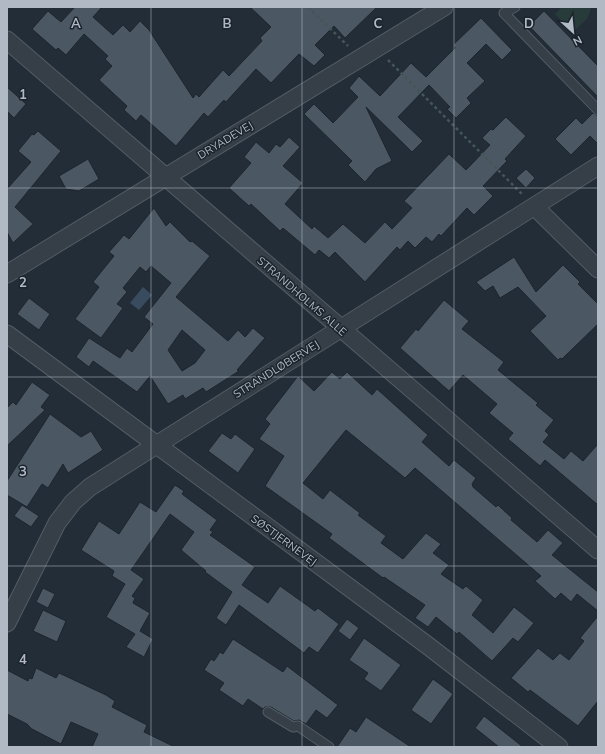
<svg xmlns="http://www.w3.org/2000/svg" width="605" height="754" font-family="Mulish,sans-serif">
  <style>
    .green { fill: #273b3a }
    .water { fill: #394c5f }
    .building { fill: #4b5762; stroke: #1d252e; fill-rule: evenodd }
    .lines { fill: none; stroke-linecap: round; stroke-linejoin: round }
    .lane-casing { stroke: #535c65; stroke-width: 11 }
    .street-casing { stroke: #535c65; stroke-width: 19 }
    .path { stroke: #445657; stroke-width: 2.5; stroke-dasharray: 3 3; stroke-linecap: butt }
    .lane { stroke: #363e47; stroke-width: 9 }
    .street { stroke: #363e47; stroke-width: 17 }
    .grid { fill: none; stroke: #b0b9c4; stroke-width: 1; stroke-opacity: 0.55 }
    .labels { text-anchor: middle; stroke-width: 3; stroke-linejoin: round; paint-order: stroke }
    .street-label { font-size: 11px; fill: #b0b9c4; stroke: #1b232c }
    .grid-label { font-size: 13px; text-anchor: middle; font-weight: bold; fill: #b0b9c4; stroke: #1b232c; stroke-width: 3; stroke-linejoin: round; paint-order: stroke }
  </style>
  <rect width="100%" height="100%" fill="#222d37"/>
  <path class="green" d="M562 7 564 9 566 7H590L591 9 587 19 572 33 555 14Z"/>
  <path class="water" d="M143 287 152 295 139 310 130 303Z"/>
  <path class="building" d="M75 7H102L93 17 113 35 123 25 130 32 140 21 149 30 193 98 196 94 199 97 223 70 229 76 262 41 260 38 271 27 250 7H377L345 38 334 26 315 45 325 55 314 66 299 54 271 83 256 69 226 102 224 100 208 117 204 113 176 146 141 115 136 121 124 110 127 106 99 80 112 66 105 59 108 56 84 34 66 55 58 48 56 50 32 29 48 11 61 22Z
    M544 11 598 66V97L529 26Z
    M481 18 512 50 502 60 486 44 467 63 485 81 467 98 471 103 456 118 447 109 450 107 429 85 398 117 423 141 412 152 366 107 392 161 376 169 365 182 348 165 352 161 304 114 314 104 333 123 358 97 349 88 359 76 380 96 411 63 426 77 455 48 453 45Z
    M7 87 26 104 14 118 7 111Z
    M593 113 598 116V144L590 136 571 155 555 139 576 118 582 124Z
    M506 117 526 136 505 159 507 161 483 186 493 196 474 215 467 208 441 236 439 234 432 242 426 237 415 248 408 241 400 250 397 247 365 282 335 252 329 258 319 250 315 255 283 228 280 231 251 204 249 206 229 188 251 163 244 157 256 142 269 153 276 144 280 147 289 137 300 147 283 166 303 183 285 204 312 229 314 226 328 238 343 224 365 243 385 222 392 229 412 208 404 201 449 154 466 170 490 145 482 138 491 129 493 130Z
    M38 131 61 151 15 207 33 224 13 243 7 232V189L31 162 18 151 32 134 34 135Z
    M88 159 99 179 79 191 66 189 59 176Z
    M526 169 535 178 526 188 516 178Z
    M154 208 166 226 170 222 190 242 192 241 210 256 176 297 228 341 238 330 245 337 253 328 265 338 237 370 239 371 206 392 203 388 185 399 183 395 168 404 150 376 137 392 93 361 89 367 76 357 89 338 120 358 127 348 132 352 153 324 144 317 171 283 151 266 146 272 140 267 123 288 127 292 117 304 123 308 101 338 75 319 99 287 93 282 114 256 109 252 124 235 129 239ZM182 330 205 350 195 363 182 371 168 350Z
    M514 257 536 292 563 265 580 282 578 284 598 304V324L562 359 560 358 558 360 530 331 546 316 518 287 500 298 493 286 485 291 476 282Z
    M29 298 50 314 39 330 17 314Z
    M444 300 469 321 462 329 504 362 498 370 538 403 536 405 554 420 545 431 549 435 543 442 564 459 571 451 583 461 598 444V505L545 460 540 466 508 439 513 433 489 413 497 404 463 375 449 391 400 348 416 329 418 331Z
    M332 372 340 379 347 372 372 395 377 389 428 435 422 442 449 466 454 460 476 478 472 484 473 487 496 507 498 505 512 518 511 520 537 542 548 530 563 543 552 555 598 592V611L577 594 571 602 561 593 555 599 535 581 541 576 415 468 405 478 346 430 303 483 323 499 330 490 360 513 358 515 386 536 381 543 403 559 426 533 441 544 433 553 449 565 441 574 463 589 466 586 483 600 472 615 493 633 514 607 534 623 518 642 513 638 492 661 459 632 457 634 436 617 428 627 415 618 425 605 384 577 383 578 329 538 332 534 265 486 284 456 259 439 270 424 265 419 298 376 314 391Z
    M32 382 50 395 41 407 45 410 7 446V408L13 402 16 405Z
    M50 414 81 437 91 431 103 450 68 473 63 464 48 488 42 484 27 507 7 495V481Z
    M222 433 231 439 235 434 255 449 238 473 208 451Z
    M175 485 184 491 182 494 217 520 210 530 213 532 210 535 255 567 242 585 268 603 280 586 315 611 318 608 339 624 318 653 309 647 304 653 239 605 226 625 216 618 232 592 205 572 206 571 181 550 194 532 170 514 131 570 144 579 132 596 135 598 133 603 150 613 140 631 153 639 144 657 126 647 135 634 106 617 125 584 112 576 114 571 81 550 99 521 119 534 140 502 156 512Z
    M22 505 39 516 31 527 14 516Z
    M43 588 55 594 48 608 36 602Z
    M43 610 66 621 57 642 33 631Z
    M598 616V701L578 726 530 690 528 692 511 678 538 648 553 660 560 653 569 660 584 641 580 638Z
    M347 619 359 628 350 640 338 631Z
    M364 638 401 665 381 691 364 679 368 673 349 660Z
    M233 639 283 672 287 666 338 705 327 718 316 710 306 724 299 720 294 721 271 707H265L263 709 248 699 243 706 219 690 224 683 204 670 211 659 214 661 220 652 223 654Z
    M36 668 56 678 59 673 106 695 115 701 112 707 147 725 144 732 175 747H92L98 734 71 722 61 744 32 729 27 724 7 714V670L28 681 29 678 32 679Z
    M433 679 453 694 431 724 411 710Z
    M484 716 523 747H499L475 728Z
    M366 717 411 747H337L350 728 356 732Z"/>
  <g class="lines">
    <defs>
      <path id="lane" d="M515 7 504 13 598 110
        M268 712 293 727 298 726 329 747"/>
      <path id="street" d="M7 40 598 550
        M535 207 598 269
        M7 274 444 7
        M7 334 427 645 559 747
        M7 623 57 523 73 502 90 487 598 166"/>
    </defs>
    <use href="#lane" class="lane-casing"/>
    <use href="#street" class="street-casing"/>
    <path class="path" d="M308 7 348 46
      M388 60 523 195"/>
    <use href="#lane" class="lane"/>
    <use href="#street" class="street"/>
  </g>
  <path class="grid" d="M151 7V747M302 7V747M454 7V747M7 188H598M7 377H598M7 566H598"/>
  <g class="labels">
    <g class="street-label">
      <text transform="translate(225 140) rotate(-31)" y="4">DRYADEVEJ</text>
      <text transform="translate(302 296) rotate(41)" y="4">STRANDHOLMS ALLE</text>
      <text transform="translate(276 369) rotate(-32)" y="4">STRANDLØBERVEJ</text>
      <text transform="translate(284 540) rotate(36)" y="4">SØSTJERNEVEJ</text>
    </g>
  </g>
  <g class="grid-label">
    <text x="76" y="28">A</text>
    <text x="227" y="28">B</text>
    <text x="378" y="28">C</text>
    <text x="529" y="28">D</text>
    <text x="23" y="99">1</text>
    <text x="23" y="287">2</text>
    <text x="23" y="476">3</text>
    <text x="23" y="664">4</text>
  </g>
  <rect width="605" height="754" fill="none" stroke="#b0b9c4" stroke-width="16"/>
  <g transform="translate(573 32) rotate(153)" stroke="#1b232c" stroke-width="3" paint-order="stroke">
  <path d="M0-3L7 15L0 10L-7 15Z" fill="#b0b9c4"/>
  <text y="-6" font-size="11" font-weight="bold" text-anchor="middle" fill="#b0b9c4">N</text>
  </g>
</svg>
